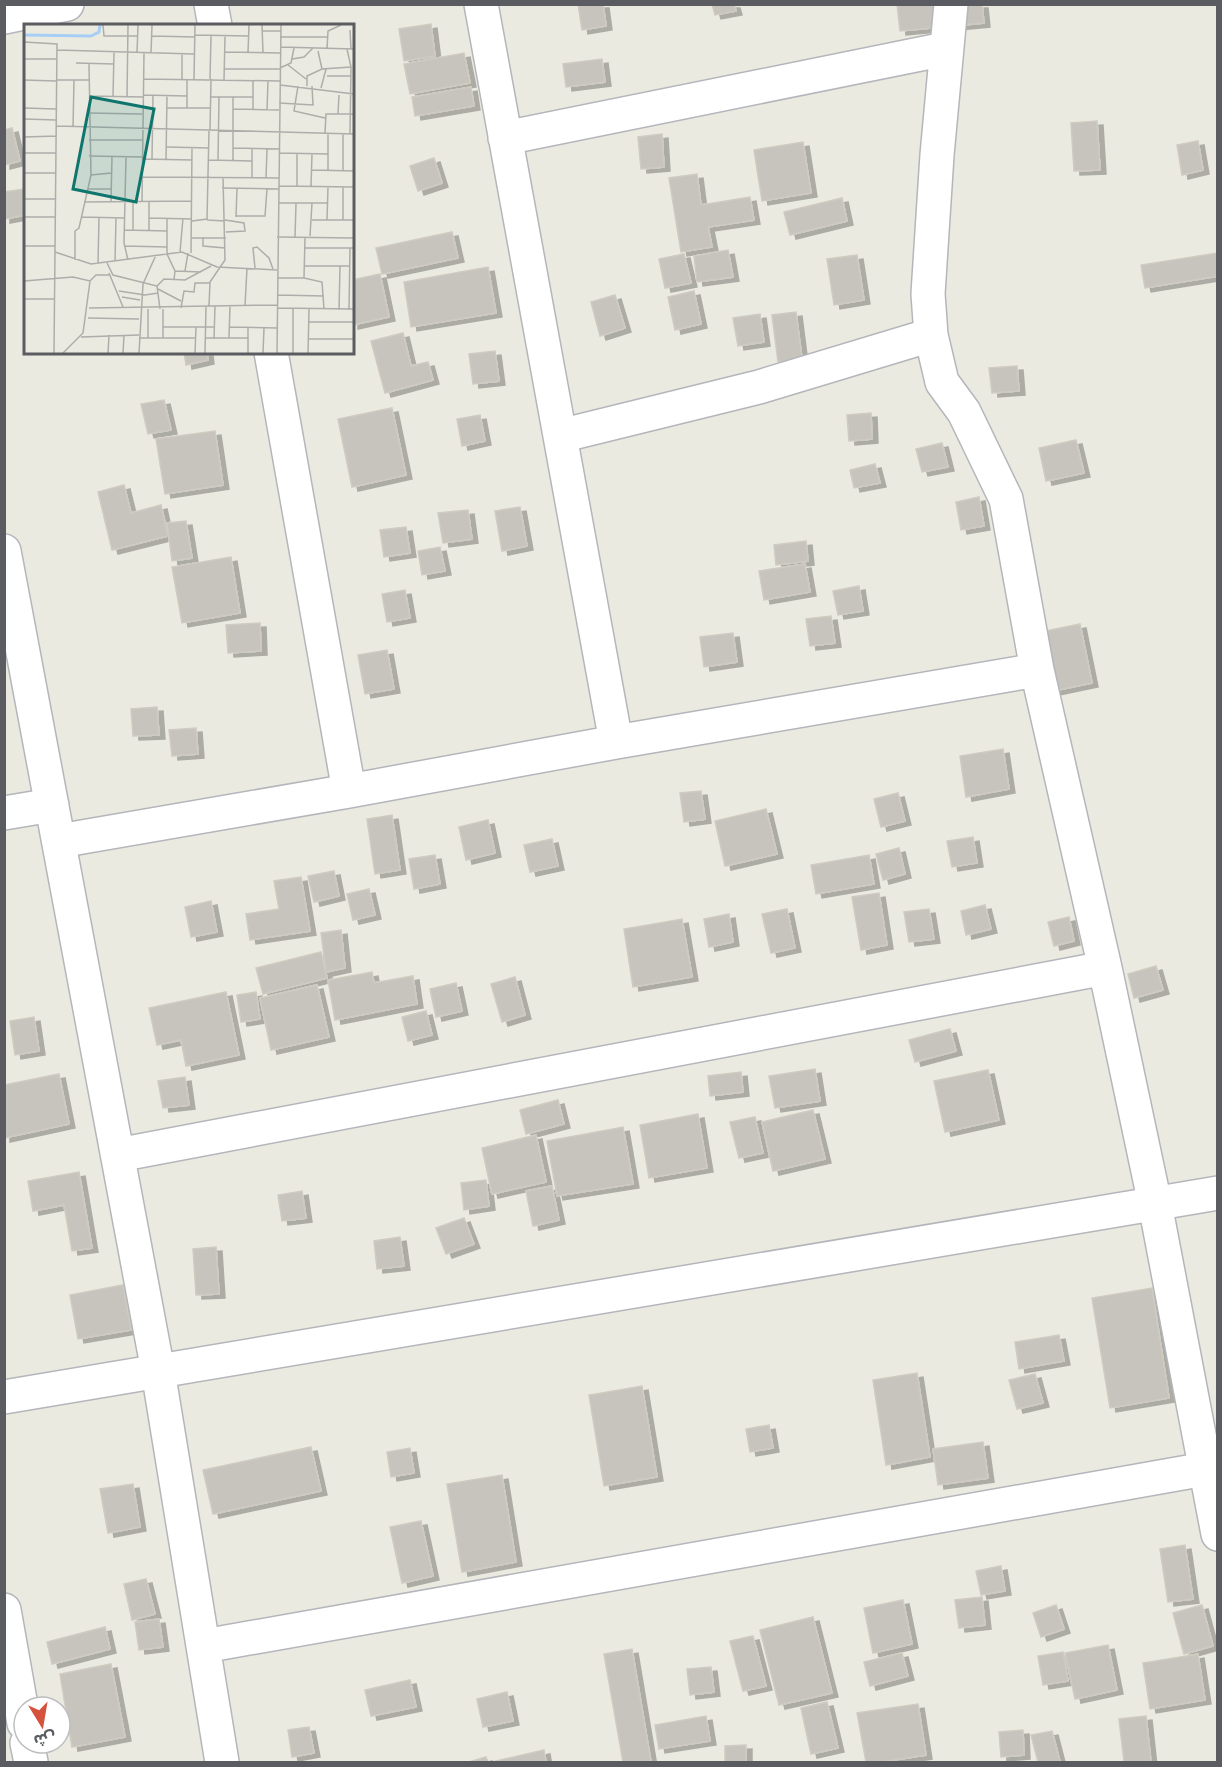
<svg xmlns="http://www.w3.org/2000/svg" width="1222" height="1767" font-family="Overpass,'Noto Sans Arabic',sans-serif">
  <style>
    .building { fill: #c7c4be; stroke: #cfcbc1; stroke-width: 1.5; filter: url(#shadow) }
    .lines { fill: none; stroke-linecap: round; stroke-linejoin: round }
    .minor-casing { stroke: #b4b6bb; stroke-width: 36 }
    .tertiary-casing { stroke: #b4b6bb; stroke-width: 36 }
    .minor { stroke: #fff; stroke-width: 33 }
    .tertiary { stroke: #fff; stroke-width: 33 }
    .inset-river { fill: none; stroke: #a7cef5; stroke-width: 3 }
    .inset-road { fill: none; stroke: #adadaa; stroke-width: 1.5 }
    .view { fill: #0f766e; fill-opacity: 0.15; stroke: #0f766e; stroke-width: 3 }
    .inset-edge { fill: none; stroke: #5a5c61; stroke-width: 3 }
  </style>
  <defs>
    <filter id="shadow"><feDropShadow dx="6" dy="4" stdDeviation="0" flood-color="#0004"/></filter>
  </defs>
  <rect width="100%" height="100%" fill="#ebeae1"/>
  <path class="building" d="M578 4H603L606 26 582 30Z
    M712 4H734L736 11 715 15Z
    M897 4H982L984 23 900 31Z
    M431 24 435 56 404 61 399 29Z
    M464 53 470 83 410 94 404 64Z
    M602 59 605 82 566 87 563 64Z
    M471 87 474 106 415 116 412 97Z
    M1097 121 1100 170 1074 171 1071 123Z
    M12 128 20 161 4 165V130Z
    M662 134 664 167 641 169 638 137Z
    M1198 141 1203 170 1182 175 1177 145Z
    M803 142 811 193 762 201 754 150Z
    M434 158 442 183 418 191 410 166Z
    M697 174 701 205 750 197 754 220 708 227 712 247 681 252 669 178Z
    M24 189 26 215 4 219V192Z
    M842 198 847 221 790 235 784 212Z
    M452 232 458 258 382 274 376 248Z
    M728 250 733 277 697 282 694 256Z
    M1218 253V276L1145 288 1141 265Z
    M684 254 691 283 665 288 659 259Z
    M857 255 864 300 834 305 827 259Z
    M488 267 496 313 411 327 404 282Z
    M380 274 389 317 352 325V280Z
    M694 291 701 324 675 330 668 297Z
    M615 295 625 328 600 336 591 302Z
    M796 312 802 359 778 362 772 315Z
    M760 314 764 342 738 346 733 318Z
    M403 333 411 366 428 362 433 380 385 393 371 341Z
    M495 351 499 381 473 384 469 354Z
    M184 352H207L208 360 186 365Z
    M1017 366 1019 391 992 393 989 368Z
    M164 400 171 430 148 434 141 404Z
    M392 408 406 475 352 487 338 419Z
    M871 413 872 439 849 441 847 415Z
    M480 415 485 441 462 446 457 419Z
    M215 431 223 485 165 494 156 439Z
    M1076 440 1084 473 1046 481 1039 448Z
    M942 443 948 467 922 472 916 449Z
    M875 464 880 483 854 488 850 470Z
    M124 485 131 513 161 505 168 536 112 550 98 492Z
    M979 497 984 526 961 530 956 502Z
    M520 507 527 546 502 551 495 511Z
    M468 510 472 539 443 543 438 513Z
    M186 521 192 558 172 561 167 523Z
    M406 527 410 553 384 557 380 530Z
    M806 541 808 561 776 565 774 545Z
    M440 547 445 571 422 575 418 551Z
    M231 557 240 613 182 623 172 567Z
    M805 564 810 592 764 600 759 571Z
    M859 586 863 611 838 615 833 591Z
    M405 590 410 618 387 622 382 594Z
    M831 616 835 643 810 646 806 619Z
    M260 623 261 651 228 653 226 625Z
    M1080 624 1092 683 1053 691 1041 632Z
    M733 633 737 662 704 667 700 637Z
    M387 650 394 689 365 694 358 655Z
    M157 707 159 735 133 736 131 709Z
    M196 728 198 754 172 756 169 730Z
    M1003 749 1009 789 966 797 960 756Z
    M701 791 705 819 684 822 680 793Z
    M898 793 905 821 881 827 874 799Z
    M766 809 777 854 725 866 715 821Z
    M392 815 400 870 375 874 367 819Z
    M488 820 495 853 466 860 459 827Z
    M973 837 977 863 952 867 947 841Z
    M552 839 558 866 530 872 524 845Z
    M899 848 905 874 883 880 876 854Z
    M435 855 440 884 414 889 409 859Z
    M869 855 874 884 816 894 811 865Z
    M334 871 339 896 314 902 308 876Z
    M301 877 310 931 250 940 246 914 279 909 274 881Z
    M369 889 375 915 353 920 347 894Z
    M879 893 887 945 861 950 852 897Z
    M211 901 217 932 191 937 185 907Z
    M985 905 991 929 966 935 961 911Z
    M787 909 795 948 771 953 762 914Z
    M929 909 934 939 909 942 904 912Z
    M729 914 733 942 709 947 704 919Z
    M1069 917 1074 941 1054 946 1048 922Z
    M682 919 692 977 633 987 624 929Z
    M341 930 345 968 326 972 321 933Z
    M321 952 327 978 263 994 256 968Z
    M1156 966 1163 990 1134 998 1128 974Z
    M372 972 374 983 413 976 417 1004 335 1020 328 980Z
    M515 977 525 1015 502 1022 491 984Z
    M456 983 462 1011 436 1017 430 989Z
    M317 985 329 1037 271 1050 260 998Z
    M226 992 239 1055 186 1066 181 1040 157 1045 149 1008Z
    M256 992 260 1019 241 1022 237 995Z
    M426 1011 432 1035 408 1041 402 1017Z
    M34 1017 39 1051 15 1055 10 1021Z
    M950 1029 956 1051 915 1062 909 1040Z
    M815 1069 820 1101 775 1108 769 1076Z
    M988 1070 999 1120 945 1132 934 1081Z
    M741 1072 743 1092 710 1096 708 1076Z
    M59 1074 69 1124 4 1138V1085Z
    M185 1077 189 1105 163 1108 158 1081Z
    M558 1100 564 1124 526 1134 520 1110Z
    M813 1110 825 1159 773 1171 762 1122Z
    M698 1114 707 1168 649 1178 640 1125Z
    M755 1117 763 1153 739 1158 730 1122Z
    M623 1127 633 1184 557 1196 547 1141Z
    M536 1135 546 1182 492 1194 482 1148Z
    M79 1172 92 1248 72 1251 64 1205 33 1211 28 1181Z
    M486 1180 489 1206 464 1210 461 1183Z
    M552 1186 559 1220 533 1226 526 1191Z
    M302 1191 306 1218 282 1221 278 1195Z
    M464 1218 474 1244 446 1254 436 1228Z
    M400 1237 404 1266 377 1269 374 1241Z
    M216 1247 219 1294 196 1295 193 1249Z
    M123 1285 131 1330 78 1339 70 1295Z
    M1152 1288 1169 1398 1110 1408 1092 1298Z
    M1059 1335 1064 1361 1019 1369 1015 1342Z
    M917 1373 930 1457 886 1465 873 1380Z
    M1035 1374 1043 1403 1017 1409 1009 1380Z
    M642 1386 657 1477 604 1486 589 1395Z
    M769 1425 773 1448 750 1452 746 1429Z
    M983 1442 988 1478 938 1485 933 1449Z
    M311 1447 321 1491 213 1514 203 1470Z
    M410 1448 414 1473 391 1477 387 1452Z
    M502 1475 516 1562 462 1572 447 1484Z
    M133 1484 140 1527 108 1533 100 1489Z
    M421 1521 433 1576 402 1583 390 1527Z
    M1185 1545 1193 1599 1168 1602 1160 1549Z
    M1001 1566 1005 1591 981 1595 976 1571Z
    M146 1579 155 1614 132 1620 124 1584Z
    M982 1597 985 1625 959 1628 955 1600Z
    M903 1600 912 1644 873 1653 864 1608Z
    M1056 1605 1064 1629 1041 1637 1033 1613Z
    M1202 1605 1213 1646 1184 1654 1173 1613Z
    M813 1617 832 1693 779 1705 760 1630Z
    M159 1619 163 1647 139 1650 135 1622Z
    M105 1627 110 1649 52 1664 47 1642Z
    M753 1636 766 1686 743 1691 730 1641Z
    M1108 1645 1117 1690 1075 1699 1065 1653Z
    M632 1649 651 1762H623L604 1654Z
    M1063 1652 1068 1681 1043 1685 1038 1656Z
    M902 1653 908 1676 870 1686 864 1662Z
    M1198 1654 1205 1700 1150 1709 1143 1663Z
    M111 1664 125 1737 72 1747 60 1674Z
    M711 1667 714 1692 690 1695 687 1669Z
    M410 1680 416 1707 371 1716 365 1690Z
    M507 1692 513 1721 483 1727 477 1699Z
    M827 1702 838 1748 811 1754 801 1708Z
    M918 1704 926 1755 881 1762H866L857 1713Z
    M706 1716 710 1741 659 1749 655 1725Z
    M1146 1716 1151 1762H1124L1119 1719Z
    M309 1727 314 1753 292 1757 288 1730Z
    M1023 1730 1024 1755 1001 1757 999 1732Z
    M1052 1731 1060 1762H1038L1031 1735Z
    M746 1745V1762H725V1746Z
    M544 1750 546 1762H492Z
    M486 1757 488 1762H469Z"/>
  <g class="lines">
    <defs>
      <path id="minor" d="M211 4 215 26
        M481 4 616 742
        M951 4 937 155 928 294 931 335 942 382 964 412 1006 499 1037 670 1105 968 1155 1204 1218 1534
        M4 17 67 4
        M505 138 945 49
        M271 352 349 791
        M560 436 759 387 931 335
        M4 551 158 1371 222 1762
        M4 813 52 805
        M59 841 349 791 616 742 1037 670
        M118 1155 1105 968
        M4 1610 24 1723
        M204 1646 1205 1469
        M27 1743 31 1762"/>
      <path id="tertiary" d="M4 1397 1218 1193"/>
    </defs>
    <use href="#minor" class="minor-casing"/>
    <use href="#tertiary" class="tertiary-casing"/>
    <use href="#minor" class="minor"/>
    <use href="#tertiary" class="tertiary"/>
  </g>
  <g transform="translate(24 24)">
    <rect width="330" height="330" fill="#ebeae1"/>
    <path class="inset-river" d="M0 11 67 12 75 8 76 1"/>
    <path class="inset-road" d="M79 1 80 12H113M238 1 239 29M326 6 327 25M238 7H257M171 11 224 12M128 12 171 13M256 13H303M0 18 33 20 30 329M256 23 330 25M303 25 304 7 317 1M323 25 327 43 326 110M33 26 170 30M294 27 298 45M201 28 256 29M224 28 225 1M113 29 114 1M127 29 128 1M0 35H33M268 35 280 33 289 24M52 39 90 40M264 41 282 55M256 44 267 39 270 24M200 45H256M303 52H327M119 55 256 57M158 55V30M170 55 171 1M186 55 187 12M0 56 32 57M32 56H65M200 56 201 12M256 61 330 70M274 62 270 87 301 94M283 62V52L298 45 327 43M297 64 302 45M119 71 163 72M65 72 119 73M89 72 90 28M103 73 104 1M186 73H229M255 79 289 81 288 62M0 84 32 85M143 84H186M163 84V55M209 85 255 86M229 86V56M243 86 244 57M64 89 118 90M314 90 315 71M0 95 32 96M32 102 330 110M49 103 50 56M186 106 187 55M301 109 302 90H330M0 113 32 112M65 116H118M143 123 185 124M209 124 255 125M0 129H32M255 129 304 130M65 132 118 133M102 133 100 219 104 236M118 135 168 136M128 135 129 72M142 135 143 72M185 136 228 137M194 137 195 73M209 137V73M288 146 330 147M304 146V109M319 146V110M0 149H32M67 151 87 149M118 153 255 154M228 154V125M242 154 243 125M255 162 330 163M273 162V129M287 162 288 130M198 164 255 165M64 165H87M0 175H31M87 177 88 133M118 177 120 29M60 178 168 177M254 179H303M212 192H241L243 165M0 193H31M57 193 101 194M212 193 213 164M125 194 168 195M143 194V230L151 247 150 256M183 196 201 197M201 196 220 199 221 207 202 208M288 196H330M303 196 304 163M319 196V163M168 197 183 195 185 106M101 206 143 207M109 206V177M125 206V177M286 212 288 179M179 213V222L201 224M253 213 330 214M271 213 272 179M168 214H202M0 222H31M101 222 143 223M280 224H330M31 228 67 240 158 228 193 243 253 246M156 228 159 194M167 229 168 124M51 236V207L55 204 67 151 65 40M91 238 92 194M83 239 89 251 133 262 136 285M74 240 75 194M280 242H325M231 244 229 224 233 223 245 234 249 245M151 247 177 248M161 247 164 229M85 249 99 283M253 254H280L281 213M280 254 298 258 300 285M0 257 49 253 66 257 72 251H85M133 262 140 255 161 256 187 242M134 265 157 277M95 267 121 271 134 269M253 271 300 272M98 273 116 276M0 275H31M185 282 186 258 201 236 199 153M221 282 223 244M65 284 253 281M157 284 160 267 170 268 171 259H186M253 284 330 285M124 285V314M139 285V314M315 286 316 242M325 286 326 224M64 294 115 295M284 298H330M139 303H191M206 303 253 304M224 303V329M57 313 115 311M115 314H171M181 314H224M205 314 206 282M190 315 191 282M284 315H330M39 329 59 309 66 257M84 329 85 311M99 329 100 311M115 329 119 260 132 231M171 329 172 303M181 329 182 283M239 329 240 304M253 329 257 1M269 329V285M284 329 285 285"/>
    <path class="view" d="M67 73 130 85 112 178 49 165Z"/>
    <rect width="330" height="330" class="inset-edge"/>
  </g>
  <rect width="1222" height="1767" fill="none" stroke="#5a5c61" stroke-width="12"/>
  <g transform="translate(42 1725) rotate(169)"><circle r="28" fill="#ffffff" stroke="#bdbec0" stroke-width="1.5"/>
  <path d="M0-4.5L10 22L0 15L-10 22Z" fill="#d5533d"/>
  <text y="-9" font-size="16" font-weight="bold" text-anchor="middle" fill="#5a5c61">ش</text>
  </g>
</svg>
